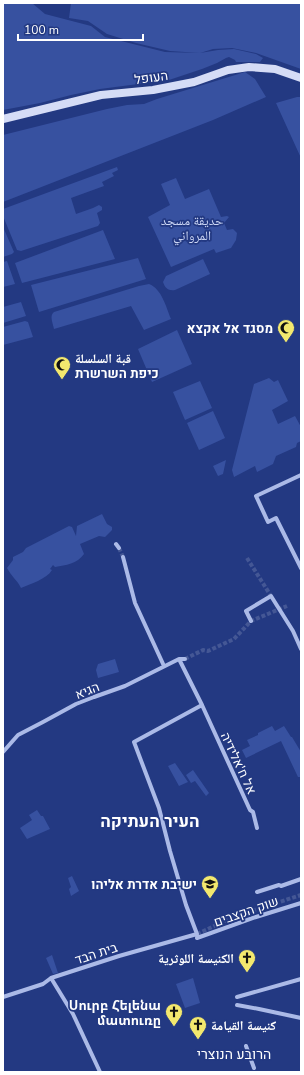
<svg xmlns="http://www.w3.org/2000/svg" width="304" height="1075" font-family="'Nunito Sans','Noto Naskh Arabic','Noto Sans Armenian',Heebo,sans-serif">
  <style>
    .green { fill: #3751a0 }
    .lines { fill: none; stroke-linecap: round; stroke-linejoin: round }
    .street-tunnel { stroke: #445795; stroke-width: 4; stroke-dasharray: 4 2; stroke-linecap: butt }
    .street { stroke: #abbae7; stroke-width: 4 }
    .secondary { stroke: #d5dcf6; stroke-width: 8 }
    .labels { text-anchor: middle; stroke-width: 3.5; stroke-linejoin: round; paint-order: stroke }
    .street-label { font-size: 13px; fill: #fff; stroke: #233982 }
    .park-label { font-size: 13px; fill: #ced8f6; stroke: #233982 }
    .poi-label { font-size: 13px; font-weight: bold; fill: #fff; stroke: #233982; text-anchor: end }
    .neighbourhood-label { font-size: 14px; fill: #fff; stroke: #233982 }
    .district-label { font-size: 17px; font-weight: bold; fill: #fff; stroke: #233982 }
  </style>
  <rect width="100%" height="100%" fill="#233982"/>
  <path class="green" d="M3 3H32L45 14 91 26 105 37 165 52 200 53 218 50 234 49 256 54 263 58 260 62H236L235 60 229 57 226 58 217 63 202 69 169 80 100 89 71 95 40 103 3 110Z
    M71 3H301V69L256 53 232 48 213 49 200 53 170 51 136 43 107 34 88 21 69 18Z
    M245 72 255 79 266 97 213 120 3 202V135L107 109 127 105 144 104 157 99Z
    M297 97H301V158L276 103Z
    M117 167 118 170 112 173 114 176 102 182 104 186 71 198 76 214 93 208 99 205 102 207V210L97 213 100 223 98 226 21 251 17 250 3 216V209Z
    M176 178 185 199 209 189 221 217 227 216 229 217 224 223 227 230 233 229 237 233 236 240 231 248 216 253 214 249 171 267 148 217 170 205 161 184Z
    M3 227 14 252 12 254 3 257Z
    M103 230 115 259 22 283 15 263Z
    M138 258 146 279 39 312 31 285Z
    M203 259 210 274 175 290C168 291 165 288 163 282L166 276Z
    M7 261 15 284 3 287V262Z
    M149 284C162 289 166 307 171 319L144 330 131 306 54 329C53 323 49 316 54 312L139 286Z
    M21 302 26 316 3 323V307Z
    M25 321 28 322 33 337 3 345V327Z
    M177 330 192 364 152 382 138 349Z
    M269 378 274 382 278 380 288 401 272 410 278 424 295 416 301 427V441L297 443 296 447 276 456 273 464 257 472 255 466 234 477 232 470 254 384Z
    M200 381 212 408 185 420 173 392Z
    M213 411 225 438 199 450 187 423Z
    M226 460 223 474 218 476 213 466Z
    M102 514 107 524 112 527V530L105 537 99 536 80 544 84 554C77 564 66 565 55 567L53 565 50 569 52 570C47 579 30 584 21 588 18 581 11 576 7 568L13 560V557L23 552 26 548 69 526 72 527 76 536 77 526Z
    M115 659 119 672 98 678 96 670 98 664Z
    M272 726 275 731 284 726 291 737H292L301 752V779L300 777H298L281 741 246 758 242 750 250 746 247 740 258 735V733Z
    M175 763 188 782 179 786 168 766Z
    M193 770 209 793 206 796 195 781 191 783 186 775Z
    M37 810 41 816H43L50 829 27 839 20 828 32 820 29 815Z
    M72 876 79 891 71 896 69 889 71 887 68 878Z
    M52 955 58 973 53 974 46 958Z
    M193 978 200 1003 185 1008 176 984Z"/>
  <g class="lines">
    <path class="street-tunnel" d="M119 548 123 557
      M247 558 271 596
      M185 659 203 650 208 651 234 639 251 621 287 606
      M197 934 236 916 301 895"/>
    <path class="street" d="M301 475 256 496 268 522 276 518 301 568
      M116 544 119 548
      M123 557 135 603 164 666
      M251 621 246 611 271 596 293 631 301 649
      M202 705 250 810 253 812 257 828
      M3 752 18 735 43 722 76 704 94 697 125 686 179 659H185
      M257 892 279 885 281 886 301 879
      M197 938 256 917 301 903
      M51 978 73 1014 100 1072
      M3 997 43 984 51 978 119 956 197 934 186 905 170 851 159 808 134 742 202 705 179 659
      M237 997 301 979
      M237 1005 259 1009 301 1018
      M246 1046 254 1068"/>
    <path class="secondary" d="M3 119 101 95 153 90 194 82 228 70 249 67 275 69 301 78"/>
  </g>
  <defs>
    <symbol id="mosque-pin" viewBox="-11 -11 22 30"><path d="M0 17L-7.5 6A9.5 9.5 0 1 1 7.5 6Z" fill="#f3e86e" stroke="#233982"/><path d="M3.5-4.9A6 6 0 1 0 3.5 4.9A5 5 0 1 1 3.5-4.9Z" fill="#111"/></symbol>
    <symbol id="university-pin" viewBox="-11 -11 22 30"><path d="M0 17L-7.5 6A9.5 9.5 0 1 1 7.5 6Z" fill="#f3e86e" stroke="#233982"/><path d="M0-5L7-2L0 1L-7-2ZM-4 1L0 2.5L4 1V4Q0 6-4 4Z" fill="#111"/></symbol>
    <symbol id="church-pin" viewBox="-11 -11 22 30"><path d="M0 17L-7.5 6A9.5 9.5 0 1 1 7.5 6Z" fill="#f3e86e" stroke="#233982"/><path d="M-1.2-6h2.4v3.5h3.3v2.4h-3.3V6h-2.4V-.1h-3.3v-2.4h3.3Z" fill="#111"/></symbol>
  </defs>
  <g fill-rule="evenodd">
    <use href="#mosque-pin" x="276" y="318" width="20" height="27"/>
    <use href="#mosque-pin" x="52" y="355" width="20" height="27"/>
    <use href="#university-pin" x="200" y="874" width="20" height="27"/>
    <use href="#church-pin" x="237" y="948" width="20" height="27"/>
    <use href="#church-pin" x="164" y="1002" width="20" height="27"/>
    <use href="#church-pin" x="188" y="1015" width="20" height="27"/>
  </g>
  <g class="labels">
    <g class="street-label">
      <text transform="translate(151 77) rotate(-8)" y="5">העופל</text>
      <text transform="translate(87 690) rotate(-21)" y="5">הגיא</text>
      <text transform="translate(239 763) rotate(65)" y="5">אל ח'אלידיה</text>
      <text transform="translate(246 911) rotate(-19)" y="5">שוק הקצבים</text>
      <text transform="translate(96 953) rotate(-18)" y="5">בית הבד</text>
    </g>
    <g class="park-label">
      <text x="192" y="225">حديقة مسجد<tspan x="192" dy="15">المرواني</tspan></text>
    </g>
    <g class="poi-label">
      <text x="273" y="333">מסגד אל אקצא</text>
      <text x="75" y="363" text-anchor="start">قبة السلسلة<tspan x="75" dy="15">כיפת השרשרת</tspan></text>
      <text x="197" y="889">ישיבת אדרת אליהו</text>
      <text x="234" y="963">الكنيسة اللوثرية</text>
      <text x="161" y="1010">Սուրբ Հելենա<tspan x="161" dy="15">մատուռը</tspan></text>
      <text x="211" y="1030" text-anchor="start">كنيسة القيامة</text>
    </g>
    <g class="neighbourhood-label">
      <text x="234" y="1059">הרובע הנוצרי</text>
    </g>
    <g class="district-label">
      <text x="150" y="827">העיר העתיקה</text>
    </g>
  </g>
  <rect width="304" height="1075" fill="none" stroke="#ffffff" stroke-width="8"/>
  <path d="M18 34v6h125v-6" fill="none" stroke="#ffffff" stroke-width="2"/>
  <text x="24" y="34" font-size="12" fill="#ffffff" stroke="#233982" stroke-width="3" paint-order="stroke">100 m</text>
</svg>
